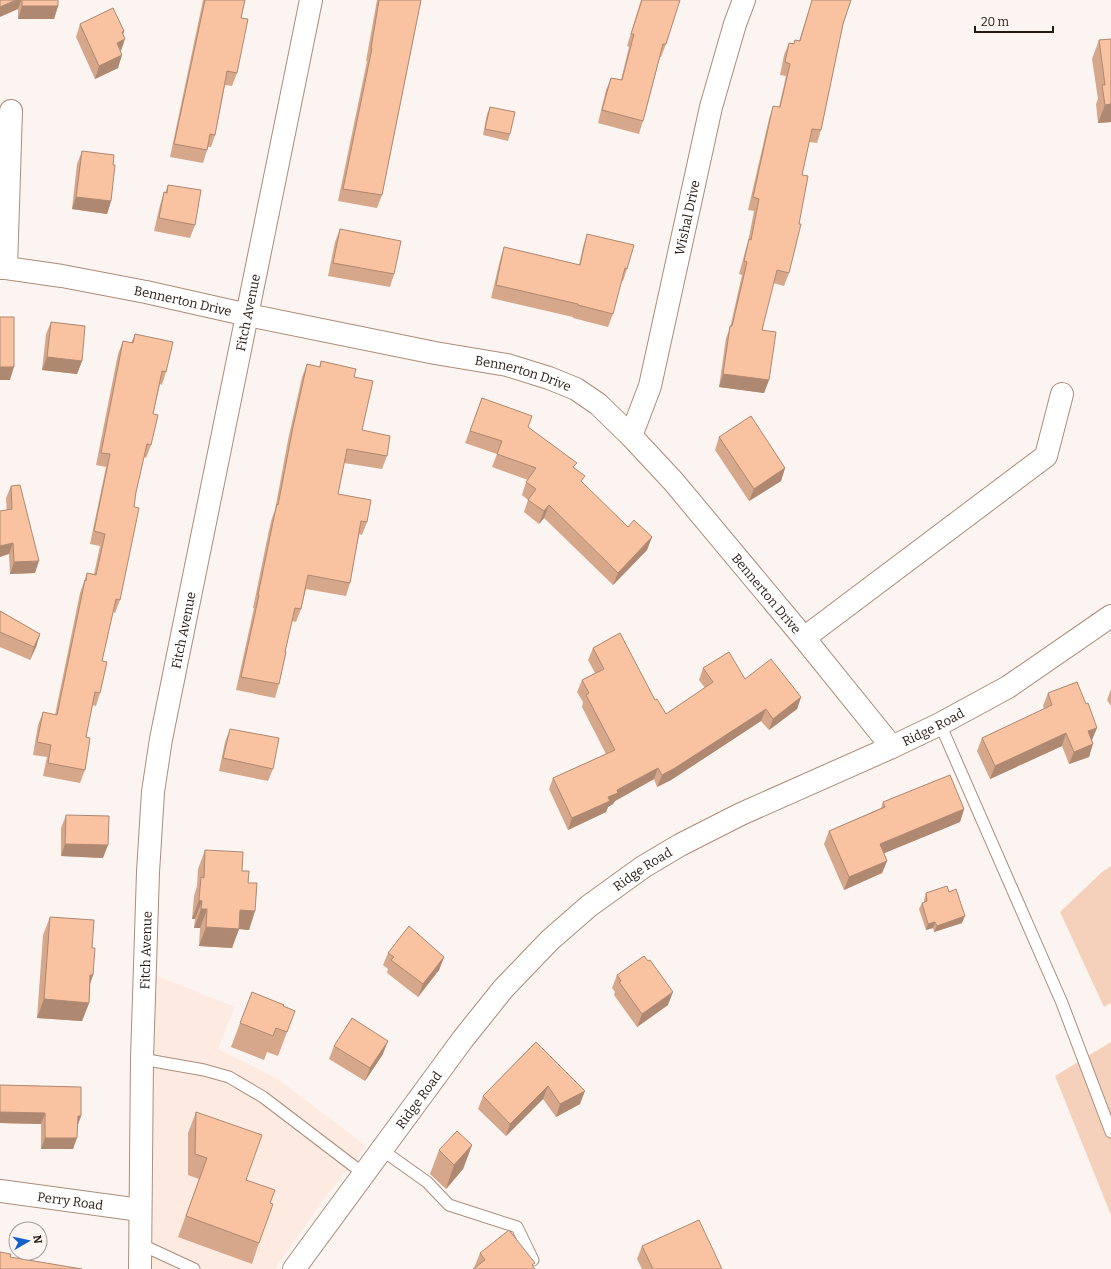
<svg xmlns="http://www.w3.org/2000/svg" width="1111" height="1269" font-family="Bitter,serif">
  <style>
    .built { fill: #fdebe1 }
    .green { fill: #f5d1bb }
    .lines { fill: none; stroke-linecap: round; stroke-linejoin: round }
    .service-casing { stroke: #ad8c79; stroke-width: 13 }
    .minor-casing { stroke: #ad8c79; stroke-width: 24 }
    .service { stroke: #fff; stroke-width: 11 }
    .minor { stroke: #fff; stroke-width: 22 }
    .wall { fill: #d6a78a }
    .shaded-wall { fill: #ae8871 }
    .building { fill: #f9c2a1; stroke: #ae8871 }
    .labels { text-anchor: middle; stroke-width: 3; stroke-linejoin: round; paint-order: stroke }
    .street-label { font-size: 13px; fill: #261912; stroke: #fcf4f0 }
  </style>
  <rect width="100%" height="100%" fill="#fcf4f0"/>
  <path class="built" d="M155 975 235 1007 218 1049 278 1079 366 1146 320 1204 275 1269H152Z"/>
  <path class="green" d="M1111 866V1003L1104 1007 1060 912 1102 872Z
    M1111 1042V1215L1055 1076Z"/>
  <g class="lines">
    <defs>
      <path id="service" d="M940 724 1062 1003 1111 1132
        M142 1059 204 1070 229 1077 263 1097 364 1174
        M382 1150 427 1182 449 1205 517 1227 533 1260
        M140 1244 194 1269"/>
      <g id="minor">
        <path id="s1" d="M0 268H6L62 276 146 292 248 315 435 353 507 365 549 378 576 389 598 404 631 436 673 481 804 638 892 747"/>
        <path d="M6 268 11 111"/>
        <path id="s2" d="M631 436 650 386 711 107 735 24 744 0"/>
        <path d="M804 638 1046 456 1062 394"/>
        <path id="s3" d="M0 1191 140 1210"/>
        <path id="s4" d="M140 1269 142 1059 148 872 153 792 161 739 311 0"/>
        <path id="s5" d="M294 1269 463 1039 503 989 550 940 589 906 643 867 680 845 741 814 892 747 940 724 1008 687 1111 616"/>
      </g>
    </defs>
    <use href="#service" class="service-casing"/>
    <use href="#minor" class="minor-casing"/>
    <use href="#service" class="service"/>
    <use href="#minor" class="minor"/>
  </g>
  <path class="wall" d="M0 0H58V6L54 19H18V9Z
    M203 0H245L241 18 237 73 232 86 225 85 215 135 211 147H208L203 163 170 157Z
    M377 0H421L382 195 377 208 338 201 367 61H366Z
    M641 0H680L666 44 661 57H660L643 121 639 134 598 123 606 90 611 78 621 80 629 47 627 46Z
    M812 0H851L843 24 821 130 817 143 809 142 802 175 789 273 784 286 773 283 762 330 769 380 764 393 719 387 726 338 730 328 742 275 739 274 745 252 748 242 754 211 748 210 769 119 773 106 779 107 786 76 780 75 784 55 789 43H794L795 40 799 41Z
    M80 24 124 31 123 34 118 68 95 79 76 37Z
    M1111 39V122L1098 123 1096 104 1098 99 1092 59 1099 40Z
    M490 107 510 134 508 141 483 135 487 114Z
    M82 151 113 165 111 201 107 214 72 209 77 164Z
    M168 185 195 225 190 238 154 231 160 205 164 192 165 193Z
    M340 229 394 274 390 287 328 276 335 242Z
    M587 234 627 269 623 281H621L613 314 608 327 573 318V317L491 298 500 260 504 247 579 265 583 247Z
    M51 322 82 361 77 374 42 370 46 334Z
    M135 334 166 372 162 385 160 384 153 414 151 445 146 458 144 457 136 492 120 600 115 613 113 612 102 661 100 693 96 706 92 705 86 737 85 770 80 783 43 776 47 757 33 755 38 725 43 712 55 715 80 593 87 573 94 574 100 546 90 544 106 467 96 465 118 354 123 341 131 343Z
    M321 361 354 377 362 430 387 456 382 469 344 463 338 494 367 522 362 535 359 534 350 583 346 596 306 589 301 609 296 622 292 621 285 652 279 684 275 698 236 690 254 608H253L269 530 272 518 275 510 288 440 302 377 307 364 319 367Z
    M482 398 528 427 575 468 582 483 628 527 652 537 647 550 613 585 544 518 539 524 524 512 528 500 522 495 526 482 528 480 492 467 497 454 465 443Z
    M719 437 785 468 781 481 749 501 715 450Z
    M11 486 35 573 10 574 6 498Z
    M0 611 40 634 36 647 30 660 0 647Z
    M593 648 655 700 666 714 705 688 699 680 703 668 745 679 801 697 797 709 769 730 761 721 671 780 657 787 654 779 615 801 613 804 608 807 606 812 568 830 549 789 553 778 606 754 582 707 583 702 577 692 582 680 595 673 588 660Z
    M1111 689V706L1107 700Z
    M1048 693 1092 740V741L1089 757 1069 764 1062 746 990 779 977 751 982 738 1044 709 1043 706Z
    M230 729 273 769 268 781 219 771 225 742Z
    M883 802 964 809 960 822 884 853 887 861 882 873 844 890 824 844 829 831 881 808Z
    M66 815 103 858 61 856V828Z
    M205 850 242 871 248 883 255 911 249 930 239 929 232 948 199 946 200 928H194L195 919H192L194 896 197 886 198 869Z
    M949 892 962 923 934 932 933 928 926 930 919 909 922 903 924 902V900L926 893Z
    M50 917 92 948 93 975 90 984 89 1003 82 1021 37 1018 43 935Z
    M388 953 444 957 439 970 418 997 387 973 388 969 383 965Z
    M617 975 668 1005 637 1027 614 995 615 992 612 988Z
    M283 1006 295 1011 278 1056 267 1052 264 1060 231 1047 240 1023Z
    M536 1042 580 1104 556 1117 543 1099 506 1136 478 1109 483 1096Z
    M334 1046 383 1054 365 1081 329 1059Z
    M0 1085 81 1116 78 1124 73 1149H41V1124L0 1123Z
    M196 1112 246 1180 259 1243 252 1264 178 1237 199 1179 188 1175V1133Z
    M472 1145 463 1169 446 1189 430 1174 439 1150Z
    M642 1246 722 1269H642L637 1259Z
    M480 1253 535 1263 474 1268Z"/>
  <path class="shaded-wall" d="M16 0H21L18 9 0 17V7Z
    M22 6H58L54 19H18Z
    M124 31 121 41 125 39 121 51 117 43 122 32Z
    M122 55 118 68 95 79 99 66Z
    M1111 104V122L1098 123 1105 105Z
    M76 197 111 201 107 214 72 209Z
    M47 357 82 361 77 374 42 370Z
    M0 367H14L10 380H0Z
    M723 374 769 380 764 393 719 387Z
    M785 468 781 481 749 501 754 489Z
    M549 505 544 518 539 524 544 511Z
    M652 537 647 550 613 585 618 573Z
    M13 543 9 554 0 557V546Z
    M39 561 35 573 10 574 14 562Z
    M40 634 36 647 30 660 34 647Z
    M801 697 797 709 769 730 773 719Z
    M766 709 761 721 671 780 657 787 662 775Z
    M1097 728 1092 740 1083 744 1088 731Z
    M1066 733 1062 746 990 779 995 766Z
    M1093 744 1089 757 1069 764 1074 752Z
    M658 768 654 779 615 801 613 804 608 807 606 812 568 830 572 818 608 797 617 790Z
    M964 809 960 822 875 857 880 844Z
    M65 844 108 845 103 858 61 856Z
    M887 861 882 873 844 890 849 877Z
    M199 900 202 901 195 919H192Z
    M201 909H207L200 928H194Z
    M240 910 255 911 249 930 239 929 232 948 199 946 206 927Z
    M965 916 962 923 934 932 937 926Z
    M935 922 933 928 926 930 928 924Z
    M444 957 439 970 418 997 423 984Z
    M90 975H93L86 994Z
    M673 992 668 1005 637 1027 642 1014Z
    M44 999 89 1003 82 1021 37 1018Z
    M388 1041 383 1054 365 1081 370 1068Z
    M548 1086 543 1099 506 1136 510 1124Z
    M585 1091 580 1104 556 1117 560 1104Z
    M0 1112 45 1113 41 1124 0 1123Z
    M78 1116H81L77 1127Z
    M45 1138H77L73 1149H41Z
    M472 1145 463 1169 446 1189 454 1165Z"/>
  <path class="building" d="M0 0H16L0 7Z
    M22 0H58V6H22Z
    M205 0H245L241 18 248 19 237 73 227 71 215 135 210 134 207 150 174 144Z
    M379 0H421L382 195 343 189 372 48H371Z
    M642 0H680L666 44H663L643 121 602 110 611 78 622 80 634 34H631Z
    M812 0H851L843 24 821 130 812 129 802 175 808 176 799 224H801L789 273 777 270 762 330 776 332 769 380 723 374 730 326H732L747 262 744 261 749 239 751 240 759 199 753 197 773 106 780 107 790 64 785 62 789 43 794 44 795 40 800 41Z
    M113 8 124 31 122 32 125 39 117 43 122 55 99 66 80 24Z
    M1111 39V104L1105 105 1102 85H1105L1099 40Z
    M490 107 515 112 510 134 485 129Z
    M82 151 114 155 113 165H115L111 201 76 197Z
    M168 185 201 190 195 225 159 218 164 192 167 193Z
    M340 229 401 241 394 274 333 263Z
    M587 234 634 245 627 269 625 268 613 314 578 305V304L496 285 504 247 580 265Z
    M0 317H14V367H0Z
    M51 322 85 326 82 361 47 357Z
    M135 334 173 342 166 372 162 371 153 414 158 415 151 445 147 444 136 492 134 507 139 508 120 600 116 599 102 661 107 662 100 693 95 692 86 737 90 738 85 770 48 763 51 745 37 742 43 712 57 715 85 580 86 581 87 573 96 575 105 534 94 531 110 454 101 453 123 341 133 343Z
    M321 361 356 369 354 377 373 381 362 430 390 436 387 456 347 449 338 494 371 500 367 522 361 521 350 583 308 575 301 609 295 608 285 652H286L279 684 241 677 259 595H258L274 517 277 504 278 505 293 427 307 364 320 367Z
    M482 398 532 416 528 427 577 463 573 467 585 476 581 481 628 527 634 520 652 537 618 573 549 505 544 511 528 500 536 489 526 482 536 468 497 454 502 441 470 431Z
    M751 416 785 468 754 489 719 437Z
    M20 485 39 561 14 562 13 543 0 546V511L12 509 11 486Z
    M0 611 40 634 34 647 0 632Z
    M620 633 655 700 657 699 666 714 713 682 703 668 729 652 745 679 771 659 801 697 773 719 766 709 675 768 662 775 658 768 617 790 618 793 608 797 610 801 572 818 553 778 615 750 586 695 589 693 582 680 604 669 593 648Z
    M1077 682 1086 704 1088 703 1097 728 1088 731 1093 744 1074 752 1066 733 995 766 982 738 1052 705 1048 693Z
    M230 729 279 738 273 769 223 758Z
    M950 775 964 809 880 844 887 861 849 877 829 831 885 807 883 802Z
    M66 815 109 816 108 845 65 844Z
    M205 850 243 852 242 871H249L248 883H257L255 911 240 910 239 929 206 927 207 909H201L202 901 199 900 201 877 204 878Z
    M947 886 949 892 956 889 965 916 937 926 935 922 928 924 922 903 927 901 926 893Z
    M50 917 94 920 92 948H95L93 975H90L89 1003 44 999Z
    M409 926 444 957 423 984 391 960 394 957 388 953Z
    M644 956 648 961 650 960 673 992 642 1014 619 982 621 981 617 975Z
    M252 992 284 1005 283 1006 295 1011 287 1032 276 1028 273 1036 240 1023Z
    M352 1018 388 1041 370 1068 334 1046Z
    M536 1042 585 1091 560 1104 548 1086 510 1124 483 1096Z
    M0 1085 81 1087V1116H78L77 1138H45V1113L0 1112Z
    M196 1112 262 1135 246 1180 275 1190 270 1203 273 1204 259 1243 186 1216 207 1158 195 1154Z
    M457 1131 472 1145 454 1165 439 1150Z
    M699 1220 722 1269H653L642 1246Z
    M509 1230 535 1263 532 1265 535 1269H473L485 1260 480 1253Z
    M0 1252 11 1254 10 1257 82 1269H0Z"/>
  <g class="labels">
    <g class="street-label">
      <text dy="5" stroke="none"><textPath href="#s2" startOffset="226">Wishal Drive</textPath></text>
      <text dy="5" stroke="none"><textPath href="#s1" startOffset="186">Bennerton Drive</textPath></text>
      <text dy="5" stroke="none"><textPath href="#s4" startOffset="966">Fitch Avenue</textPath></text>
      <text dy="5" stroke="none"><textPath href="#s1" startOffset="534">Bennerton Drive</textPath></text>
      <text dy="5" stroke="none"><textPath href="#s1" startOffset="870">Bennerton Drive</textPath></text>
      <text dy="5" stroke="none"><textPath href="#s4" startOffset="642">Fitch Avenue</textPath></text>
      <text dy="5" stroke="none"><textPath href="#s5" startOffset="858">Ridge Road</textPath></text>
      <text dy="5" stroke="none"><textPath href="#s5" startOffset="534">Ridge Road</textPath></text>
      <text dy="5" stroke="none"><textPath href="#s4" startOffset="319">Fitch Avenue</textPath></text>
      <text dy="5" stroke="none"><textPath href="#s5" startOffset="210">Ridge Road</textPath></text>
      <text dy="5" stroke="none"><textPath href="#s3" startOffset="71">Perry Road</textPath></text>
    </g>
  </g>
  <g transform="translate(28 1241) rotate(81)"><circle r="19" fill="#fcf4f0" stroke="#a69c97"/>
  <path d="M0-3L7 15L0 10L-7 15Z" fill="#1361cb"/>
  <text y="-6" font-size="11" font-weight="bold" text-anchor="middle" fill="#261912">N</text>
  </g>
  <path d="M975 26v6h78v-6" fill="none" stroke="#261912" stroke-width="2"/>
  <text x="981" y="26" font-size="12" fill="#261912" stroke="#fcf4f0" stroke-width="3" paint-order="stroke">20 m</text>
</svg>
